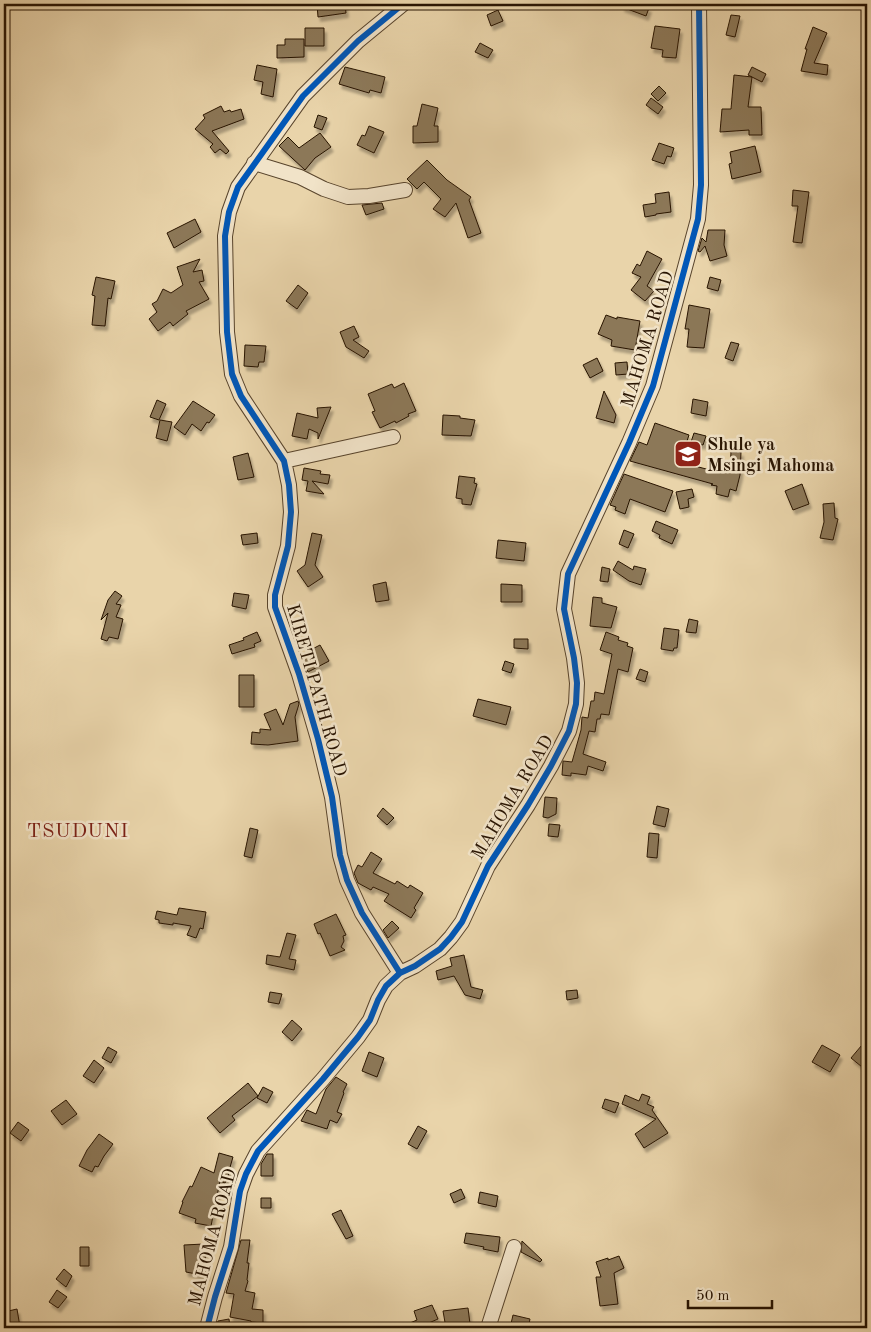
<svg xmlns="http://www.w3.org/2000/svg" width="871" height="1332" font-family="'Old Standard TT',serif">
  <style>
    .building { fill: #8c7859; stroke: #281402; filter: url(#shadow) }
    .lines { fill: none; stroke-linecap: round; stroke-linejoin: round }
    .minor-casing { stroke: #58442c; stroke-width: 16 }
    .minor { stroke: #f1e3c8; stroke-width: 14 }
    .cycleway-casing { stroke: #f1e3c8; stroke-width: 9 }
    .cycleway { stroke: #0057b8; stroke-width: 6 }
    .labels { text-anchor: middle; stroke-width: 5; stroke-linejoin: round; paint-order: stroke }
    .street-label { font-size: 18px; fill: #281402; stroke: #f1e3c8 }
    .poi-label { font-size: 18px; font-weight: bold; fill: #281402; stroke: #f1e3c8; text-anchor: start }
    .quarter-label { font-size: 20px; letter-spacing: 1px; fill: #7a1f14; stroke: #f1e3c8 }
  </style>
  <defs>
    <filter id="shadow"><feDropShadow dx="2.5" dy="4.5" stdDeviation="1" flood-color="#0004"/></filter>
  </defs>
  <rect width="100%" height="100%" fill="#e9d4aa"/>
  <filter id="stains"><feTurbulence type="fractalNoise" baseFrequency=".004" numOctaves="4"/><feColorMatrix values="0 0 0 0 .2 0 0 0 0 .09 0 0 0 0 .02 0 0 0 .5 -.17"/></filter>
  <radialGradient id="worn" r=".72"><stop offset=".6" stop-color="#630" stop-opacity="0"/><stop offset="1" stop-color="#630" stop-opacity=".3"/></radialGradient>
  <path class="building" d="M317 4H345L346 13 318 17Z
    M623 4H637L649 8 646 16 622 7Z
    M498 10 503 21 491 26 487 15Z
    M731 15 740 16 735 37 726 35Z
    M655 26 680 29 676 58 662 57 663 50 651 48Z
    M813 27 827 33 814 63 828 65 827 75 801 71 807 49H805Z
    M305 28H324V46H305Z
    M285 39H304V57L277 58V45H285Z
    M480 43 493 50 488 58 475 52Z
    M257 65 277 69 273 97 261 94 263 82 254 80Z
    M345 67 385 77 381 93 370 90 369 93 339 84Z
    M752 67 766 74 762 82 748 75Z
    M734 75 752 77 748 107H761L762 135H749V130L720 132 722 109H731Z
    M659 86 666 93 658 101 651 94Z
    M651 98 663 107 658 114 646 105Z
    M422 104 438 108 434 126H438V142L413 143V126H417Z
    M221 106 224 112 230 110 231 112 241 109 244 119 212 131 229 151 226 154 220 149 215 153 210 147 213 144 195 129 205 118 203 115Z
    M318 115 327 118 322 130 314 127Z
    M369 126 384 132 374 153 357 145 362 135 365 136Z
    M320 133 331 147 315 158 305 170 279 146 288 137 299 148Z
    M659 143 674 148 671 157 667 156 664 164 652 160Z
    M755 146 761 172 732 179 729 164 732 163 730 152Z
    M427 160 447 180 471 197 469 200 481 233 468 238 456 203 445 217 433 209 441 199 424 182 417 189 407 179Z
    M793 190 809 192 802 243 793 242 798 206H792Z
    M669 192 671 212 656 214V215L645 217 643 205 656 203 655 194Z
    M382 203 384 209 366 215 362 205Z
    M195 219 201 232 174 248 167 233Z
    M708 230H725L724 245 727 256 710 261 705 246 700 252 698 251 702 238 706 242Z
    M647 251 662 259 647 286 654 291 645 301 631 290 641 277 632 273 637 264 640 266Z
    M200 259 193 272 202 270 204 281 199 282 209 299 186 311 188 314 173 326 170 322 158 331 149 319 157 312 152 304 157 301 163 289 171 293 183 285 177 267Z
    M96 277 115 281 111 299 108 298 105 326 92 325 95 296 92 295Z
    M710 277 721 280 718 291 707 288Z
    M298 285 308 293 297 309 286 301Z
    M689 305 710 309 704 348 687 347 689 329H685Z
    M606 315 617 319V317L640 321 635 350 611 346 612 340 598 334Z
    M354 326 359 337 353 340 369 351 364 358 346 347 340 332Z
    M731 342 739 344 733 361 725 358Z
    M245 345 266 346 264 362H259L258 367 244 366Z
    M597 358 603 371 590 378 583 365Z
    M627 362 628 374 616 375 615 363Z
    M404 383 416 411 408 414 409 416 396 423 395 421 380 428 372 412 375 411 368 394 392 384 394 388Z
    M604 391 616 415 614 423 596 418Z
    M693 399 708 402 706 416 691 413Z
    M157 400 166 404 159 420 150 417Z
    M193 401 215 415 209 423 207 422 201 431 192 424 185 435 174 427Z
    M331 407 318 439V433L309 429 307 439 292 436 297 413 318 418 317 408Z
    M443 415 460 416V418L475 420 471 436 442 435Z
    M160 420 172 422 167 441 156 438Z
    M655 423 689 435 680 462 721 473 722 468 730 470 731 452H741L740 475 736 491 730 489 728 497 716 494 717 486 711 485 713 484 630 461 639 442 647 445Z
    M694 433 706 436 703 445 691 442Z
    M248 453 254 477 238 480 233 457Z
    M304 468 321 471 320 474 330 475 328 484 312 481 324 494 306 491 308 481 302 480Z
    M624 474 673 491 665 512 630 499 625 514 615 510 616 507 610 505Z
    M459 476 475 478 474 483 477 484 471 505 462 504V499L456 498Z
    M802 484 809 504 793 510 785 491Z
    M692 489 694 497 688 499 689 507 680 509 676 492Z
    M834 503 835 518 838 519 833 540 820 538 824 522 823 504Z
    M656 521 678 530 672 544 659 538 660 535 652 531Z
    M624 530 634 534 628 548 619 544Z
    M257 533 258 543 243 545 241 535Z
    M312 533 322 535 315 565 323 577 308 587 297 571 305 565Z
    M498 540 526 543 524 561 496 558Z
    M618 561 633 570 634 566 646 569 641 585 629 581 613 570Z
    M602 567 610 569 608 582 600 581Z
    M386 582 389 600 376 602 373 585Z
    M501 584 522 585V602H501Z
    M115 591 122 596 116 604 121 605 116 617 123 619 118 639 109 637 107 641 101 639 108 613 101 620 108 600Z
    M234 593 249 595 246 609 232 606Z
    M593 597 602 598V603L617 607 611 628 590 626Z
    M689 619 698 621 696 633 686 632Z
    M664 628 679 630 677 648H674L673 651 661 649Z
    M257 632 261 641 254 644 255 647 232 654 229 645 244 640 243 638Z
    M606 632 619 637 618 640 628 643 627 646 633 648 628 672 618 669 609 715 601 714 600 719H597L595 732 589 731 583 754 606 762 603 771 588 766 586 775 571 773V776L562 775 563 761 572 762 581 730 582 717 588 718 591 701H594L595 692 604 694 612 654 600 650Z
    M514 639H528V649L514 648Z
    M320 645 329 661 308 672 301 655Z
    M505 661 514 664 511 673 502 670Z
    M640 669 648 672 645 682 636 679Z
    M239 675H254V707H239Z
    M478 699 511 707 506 725 473 716Z
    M298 701 299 704 295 717 298 741 268 745 251 744 252 732 260 733V729L271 730 264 714 276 709 283 725 290 704Z
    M545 797 557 798 556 814 548 818 543 817Z
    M657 806 669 809 665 827 653 824Z
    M383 808 394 818 387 825 377 816Z
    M549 824 560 825 558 837 548 836Z
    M250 828 258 830 252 858 244 856Z
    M649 833 659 834 657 858 647 857Z
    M371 852 382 859 373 873 395 884 397 881 408 888 410 885 423 893 414 908 416 910 411 918 384 901 389 894 373 887 371 890 358 883 354 873 358 865 362 867Z
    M179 908 206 912 203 929 200 928 196 938 187 935 191 926 173 923V925L159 923V920L155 919 157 911 177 915Z
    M336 914 346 935 343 936 344 941 341 947 345 950 330 956 320 933 318 934 314 924Z
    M392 921 399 928 388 938 383 930Z
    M287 933 296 935 289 959 296 960 294 970 266 964 267 955 280 957Z
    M464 955 471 987 483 990 480 999 465 995 454 976 438 980 436 971 452 966 450 958Z
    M577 990 578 998 567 1000 566 991Z
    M270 992 282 994 279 1004 268 1002Z
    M292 1020 302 1029 292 1041 282 1032Z
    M867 1039V1071L851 1058Z
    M822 1045 840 1055 830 1072 812 1062Z
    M108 1047 117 1052 111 1063 102 1058Z
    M369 1052 384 1058 377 1077 362 1071Z
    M94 1060 104 1068 94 1083 83 1076Z
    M336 1077 347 1084 343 1092 344 1093 337 1112 342 1114 337 1123 330 1120 327 1129 301 1121 307 1110 316 1114 326 1089Z
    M248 1083 258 1096 232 1116 235 1120 220 1133 207 1118Z
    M263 1087 273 1092 267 1103 257 1098Z
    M642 1094 650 1097 647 1104 654 1107 652 1110 668 1133 644 1148 635 1134 656 1119 622 1104 625 1095 639 1101Z
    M605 1099 619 1103 615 1113 602 1108Z
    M66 1100 77 1114 62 1125 51 1111Z
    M18 1122 29 1130 21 1141 10 1133Z
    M418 1126 427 1131 417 1149 408 1144Z
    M99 1134 113 1144 104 1156 98 1167 95 1166 92 1172 79 1166 87 1150Z
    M219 1153 233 1157 228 1174 229 1175 225 1183 220 1181 211 1226 195 1223 196 1219 179 1213 183 1202H182L190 1186 192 1187 201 1167 214 1173Z
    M267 1154H273V1176H261V1164Z
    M461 1189 465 1198 454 1203 450 1194Z
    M480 1192 498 1196 496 1207 478 1203Z
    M261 1198H271V1208H261Z
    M341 1210 353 1236 346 1239 332 1214Z
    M466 1233 500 1237 498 1252 483 1249 484 1247 464 1243Z
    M241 1240H250L247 1263H249L247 1280 248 1281 245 1291 255 1293 252 1309 263 1310V1323L251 1322V1321L230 1317 234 1294 226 1293Z
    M522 1241 542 1260 540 1262 521 1252Z
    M204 1244 207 1276 186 1272 184 1245Z
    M80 1247H89V1266H80Z
    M619 1256 624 1268 614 1273 618 1304 600 1306 596 1277H601L596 1262 608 1258V1260Z
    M64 1269 72 1276 66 1287 56 1279Z
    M57 1290 67 1297 58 1308 49 1302Z
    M432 1305 438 1319 424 1325 426 1328H398L417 1320 414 1311Z
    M468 1308 470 1324 457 1326 458 1328H446L443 1311Z
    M17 1309 20 1327 4 1328V1312Z
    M513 1315 530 1319 528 1328H510Z
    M229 1319 230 1328H216L218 1321Z"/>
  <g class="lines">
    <defs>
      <path id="minor" d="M254 163 300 177 324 189 348 197 369 196 405 190
        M284 461 393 437
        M400 973 362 913 347 880 340 855 332 797 318 739 299 674 275 607V595L288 546 291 512 289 485 284 461 241 396 232 374 227 332 225 236 229 212 238 187 303 96 358 41 403 4
        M207 1328 215 1297 231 1247 240 1191 246 1174 258 1151 323 1079 358 1037 370 1020 378 1000 386 986 400 973 415 966 440 949 451 937 462 922 488 866 528 805 551 766 569 731 576 704 577 683 574 658 564 609 568 574 629 443 653 386 698 219 701 185 699 4
        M488 1328 514 1247"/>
    </defs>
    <use href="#minor" class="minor-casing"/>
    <use href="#minor" class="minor"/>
    <defs>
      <path id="cycleway" d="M400 973 362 913 347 880 340 855 332 797 318 739 299 674 275 607V595L288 546 291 512 289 485 284 461 241 396 232 374 227 332 225 236 229 212 238 187 303 96 358 41 403 4
        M207 1328 215 1297 231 1247 240 1191 246 1174 258 1151 323 1079 358 1037 370 1020 378 1000 386 986 400 973 415 966 440 949 451 937 462 922 488 866 528 805 551 766 569 731 576 704 577 683 574 658 564 609 568 574 629 443 653 386 698 219 701 185 699 4"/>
    </defs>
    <use href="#cycleway" class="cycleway-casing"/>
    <use href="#cycleway" class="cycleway"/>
  </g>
  <defs>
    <symbol id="school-square" viewBox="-11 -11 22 22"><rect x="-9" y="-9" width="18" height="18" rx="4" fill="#8f2418" stroke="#f1e3c8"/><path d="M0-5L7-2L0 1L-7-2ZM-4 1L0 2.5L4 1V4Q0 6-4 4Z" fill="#fff"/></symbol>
  </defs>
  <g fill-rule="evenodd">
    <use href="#school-square" x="672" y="438" width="32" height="32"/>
  </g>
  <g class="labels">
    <g class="street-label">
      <text transform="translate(647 339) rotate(-73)" y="6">MAHOMA ROAD</text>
      <text transform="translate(317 690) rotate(74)" y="6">KIRETI PATH ROAD</text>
      <text transform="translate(512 797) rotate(-59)" y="6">MAHOMA ROAD</text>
      <text transform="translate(212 1237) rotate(-75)" y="6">MAHOMA ROAD</text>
    </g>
    <g class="poi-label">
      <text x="707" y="450">Shule ya<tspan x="707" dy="21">Msingi Mahoma</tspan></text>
    </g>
    <g class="quarter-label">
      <text x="78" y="837">TSUDUNI</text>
    </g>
  </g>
  <rect width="871" height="1332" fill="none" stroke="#e9d4aa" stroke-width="20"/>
  <rect x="5" y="5" width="861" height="1322" fill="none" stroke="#281402" stroke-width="2.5"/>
  <rect x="10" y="10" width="851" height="1312" fill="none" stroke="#281402"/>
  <path d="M688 1300v8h84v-8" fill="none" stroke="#281402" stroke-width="2.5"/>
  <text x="696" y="1300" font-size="15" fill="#281402" stroke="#f1e3c8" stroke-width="4" paint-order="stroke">50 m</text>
  <rect width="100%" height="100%" filter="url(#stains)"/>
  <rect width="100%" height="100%" fill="url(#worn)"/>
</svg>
